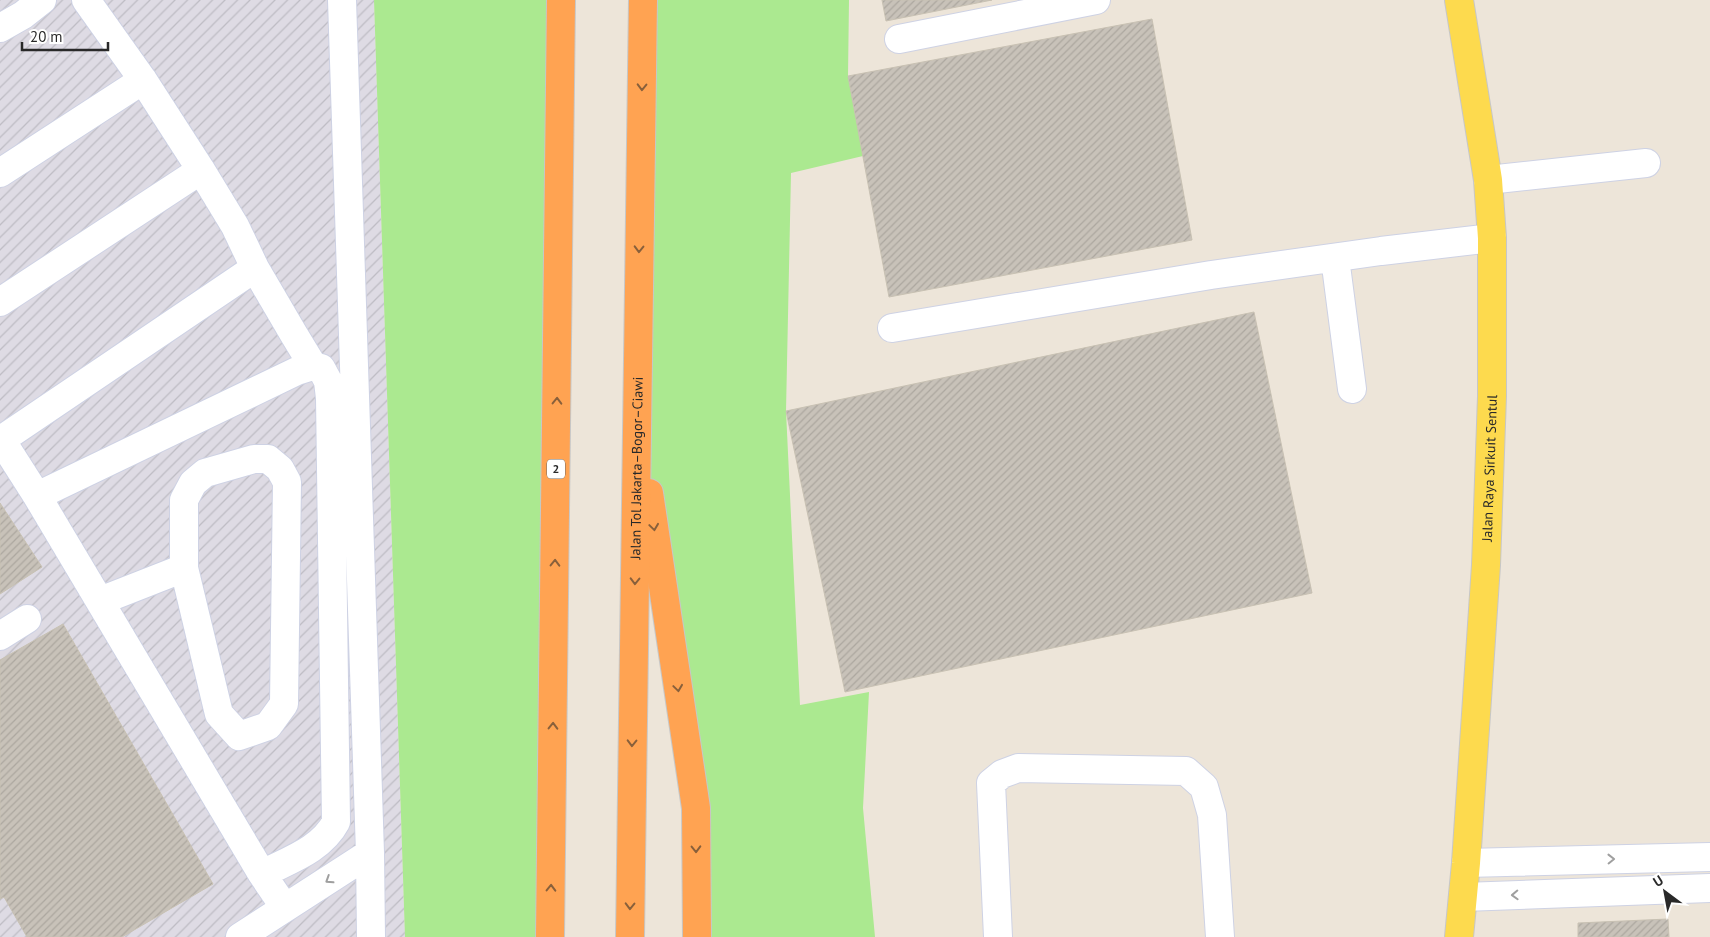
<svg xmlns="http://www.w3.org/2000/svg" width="1710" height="937" font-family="'PT Sans',sans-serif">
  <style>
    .industrial { fill: url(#industrial-furrows) }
    .grass { fill: #abe990 }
    .building { fill: url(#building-hatch); stroke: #c8c1b3 }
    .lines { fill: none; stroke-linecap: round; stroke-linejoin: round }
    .minor-casing { stroke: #ced2e4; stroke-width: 30 }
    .major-casing { stroke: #c7c7c7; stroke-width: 30 }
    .highway-casing { stroke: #c7c7c7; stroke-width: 30 }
    .minor { stroke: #fff; stroke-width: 28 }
    .major { stroke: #fdda4e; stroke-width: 28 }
    .highway { stroke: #ffa352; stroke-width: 28 }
    .oneway { stroke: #89603b }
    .oneway2 { stroke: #9f9f9f }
    .labels { text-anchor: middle; stroke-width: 4; stroke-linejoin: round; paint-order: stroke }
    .shield { fill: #fff; stroke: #696969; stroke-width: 1 }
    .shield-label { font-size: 12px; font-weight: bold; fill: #292929 }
    .street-label { font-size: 14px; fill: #292929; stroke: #fff }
  </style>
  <defs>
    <pattern id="industrial-furrows" width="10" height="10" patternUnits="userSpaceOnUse" patternTransform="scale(1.25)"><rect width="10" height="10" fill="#dedbe4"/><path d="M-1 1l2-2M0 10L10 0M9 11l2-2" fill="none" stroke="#bebcc4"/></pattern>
    <pattern id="building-hatch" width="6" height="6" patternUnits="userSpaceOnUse" patternTransform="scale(1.25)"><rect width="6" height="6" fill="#c8c2b9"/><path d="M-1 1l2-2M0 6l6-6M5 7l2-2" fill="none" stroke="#aca79f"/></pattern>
  </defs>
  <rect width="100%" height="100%" fill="#ede5d9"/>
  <path class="industrial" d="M0 0H374L405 937H0Z"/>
  <path class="grass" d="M374 0H561L550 937H405Z
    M643 0H849L848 76 863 156 791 173 786 411 800 705 869 692 863 808 875 937H697L637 410Z"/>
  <path class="building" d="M882 0H992L886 21Z
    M1152 19 1192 240 889 297 848 76Z
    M1254 312 1312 593 845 692 786 411Z
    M0 503 42 567 0 594Z
    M63 624 213 884 122 937H27L4 897 0 899V660Z
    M1668 919 1669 937H1578V923Z"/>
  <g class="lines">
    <defs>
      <path id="minor" d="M86 0 143 80 201 170 235 226 255 268 293 333 313 366 321 368 328 381 330 398 336 822C321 850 289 860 262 874
        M342 0 370 853 371 937
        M0 28 23 15 42 0
        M899 39 1096 0
        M0 173 143 80
        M1488 180 1646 163
        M1335 258 1352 389
        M0 302 201 170
        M892 328 1211 275 1381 251 1492 238
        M0 438 37 496 262 874 285 908
        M1 440 255 268
        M37 496 297 371 313 366
        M100 601 184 568 219 714 239 736 268 726 284 704 287 482 280 469 268 459H254L205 473 193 483 184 500V568
        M0 636 27 619
        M1466 863 1710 857
        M1463 897 1710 888
        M240 937 370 853
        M998 937 991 783 1002 774 1018 768 1186 771 1204 787 1212 815 1220 937"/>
      <g id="major">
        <path id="s1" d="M1459 937 1466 863 1486 565 1492 396V238L1488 180 1459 0"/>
      </g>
      <g id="highway">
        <path d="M649 493 696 808 697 937"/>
        <path d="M550 937 561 0"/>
        <path id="s2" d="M630 937 643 0"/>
      </g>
    </defs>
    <use href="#minor" class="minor-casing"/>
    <use href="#major" class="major-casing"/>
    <use href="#highway" class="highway-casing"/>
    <use href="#minor" class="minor"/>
    <use href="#major" class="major"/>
    <use href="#highway" class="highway"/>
  </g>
  <defs><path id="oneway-chevron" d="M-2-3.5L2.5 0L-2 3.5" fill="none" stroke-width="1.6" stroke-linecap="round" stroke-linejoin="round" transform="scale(1.25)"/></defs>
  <g class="oneway">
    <use href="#oneway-chevron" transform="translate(642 87) rotate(91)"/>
    <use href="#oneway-chevron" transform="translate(639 249) rotate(91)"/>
    <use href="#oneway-chevron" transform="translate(557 401) rotate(-89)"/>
    <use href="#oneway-chevron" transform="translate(654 527) rotate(82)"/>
    <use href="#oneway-chevron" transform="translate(555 563) rotate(-89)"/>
    <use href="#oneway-chevron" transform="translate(635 581) rotate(91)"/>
    <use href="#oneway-chevron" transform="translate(678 688) rotate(82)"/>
    <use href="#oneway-chevron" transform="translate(553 726) rotate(-89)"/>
    <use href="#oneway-chevron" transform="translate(632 743) rotate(91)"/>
    <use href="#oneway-chevron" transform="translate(696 849) rotate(89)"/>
    <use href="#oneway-chevron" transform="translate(551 888) rotate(-89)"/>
    <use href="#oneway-chevron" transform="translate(630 906) rotate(91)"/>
  </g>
  <g class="oneway2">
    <use href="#oneway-chevron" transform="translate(1611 859) rotate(-1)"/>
    <use href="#oneway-chevron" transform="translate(329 880) rotate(147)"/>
    <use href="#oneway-chevron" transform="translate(1515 895) rotate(178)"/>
  </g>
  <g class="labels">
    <rect class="shield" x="547" y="459.5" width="18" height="19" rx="4"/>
    <g class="shield-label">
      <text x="556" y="473">2</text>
    </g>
    <g class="street-label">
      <text dy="5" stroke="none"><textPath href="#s1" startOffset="470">Jalan Raya Sirkuit Sentul</textPath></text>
      <text dy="5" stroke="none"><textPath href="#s2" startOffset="469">Jalan Tol Jakarta–Bogor–Ciawi</textPath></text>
    </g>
  </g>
  <g transform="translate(1665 892) rotate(328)" stroke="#ffffff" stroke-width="4" paint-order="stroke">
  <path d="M0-4L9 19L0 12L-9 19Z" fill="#292929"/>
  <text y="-8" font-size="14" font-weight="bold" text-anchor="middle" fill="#292929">U</text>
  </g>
  <path d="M22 42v8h86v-8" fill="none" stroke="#292929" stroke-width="2.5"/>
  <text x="30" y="42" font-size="15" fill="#292929" stroke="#ffffff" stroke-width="4" paint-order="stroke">20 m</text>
</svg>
